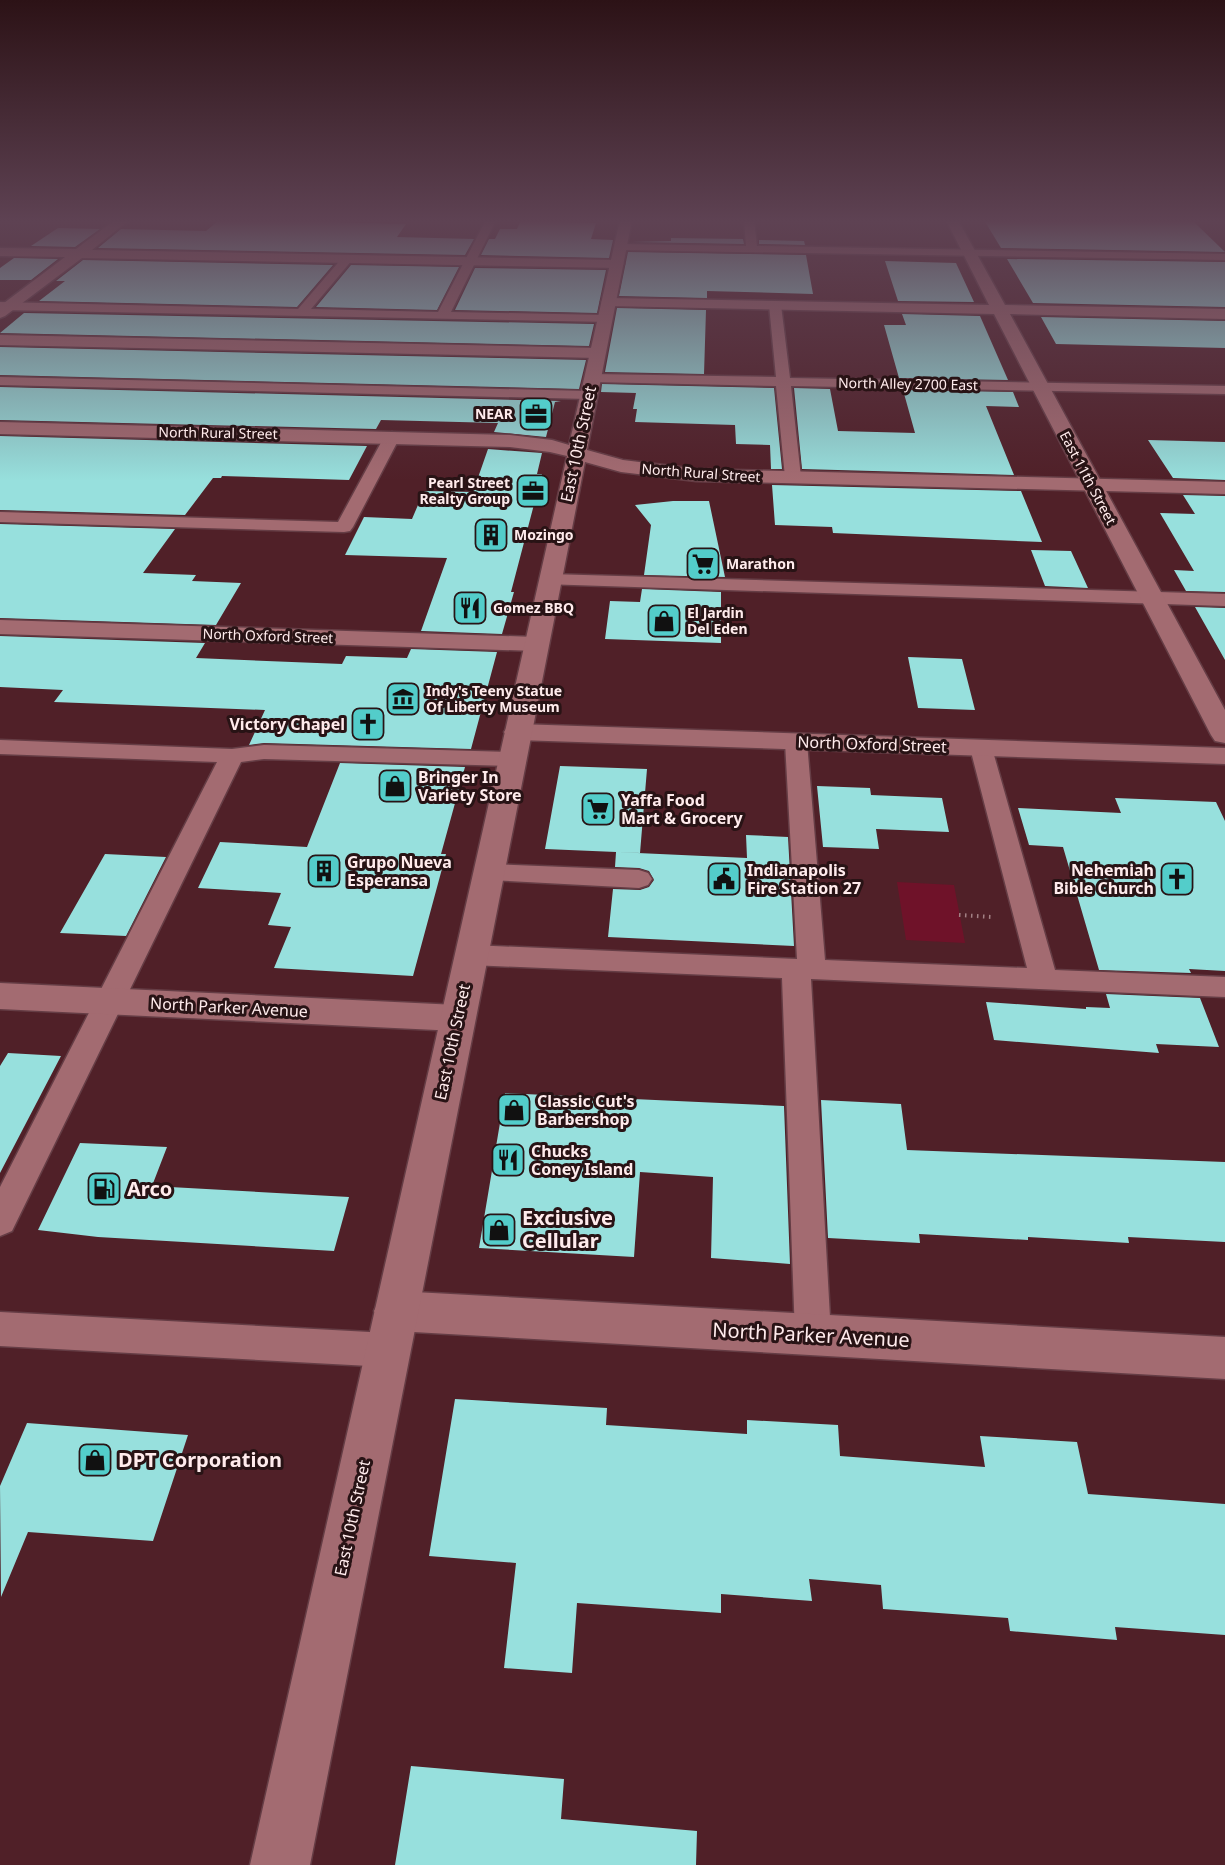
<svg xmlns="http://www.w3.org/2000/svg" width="1225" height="1865" font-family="'Noto Sans',sans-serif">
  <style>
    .green { fill: #6f1229 }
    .building { fill: #97e0dd }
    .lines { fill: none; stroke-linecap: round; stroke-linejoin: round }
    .service-casing { stroke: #653d45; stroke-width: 3 }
    .minor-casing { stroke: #653d45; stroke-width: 3 }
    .secondary-casing { stroke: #653d45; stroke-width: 3 }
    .path { stroke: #a38185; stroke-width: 4; stroke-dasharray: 1.5 4.5; stroke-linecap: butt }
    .service { fill: #a36b71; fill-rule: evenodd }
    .minor { fill: #a36b71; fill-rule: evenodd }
    .secondary { fill: #a36b71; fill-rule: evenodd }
    .labels { text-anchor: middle; stroke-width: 6; stroke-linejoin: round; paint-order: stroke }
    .far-street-label { font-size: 14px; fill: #ffebec; stroke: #281315 }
    .far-poi-label { font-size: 14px; font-weight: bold; fill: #ffebec; stroke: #281315; text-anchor: start }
    .street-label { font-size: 16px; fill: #ffebec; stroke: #281315 }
    .poi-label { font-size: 16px; font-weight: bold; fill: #ffebec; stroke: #281315; text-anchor: start }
    .near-poi-label { font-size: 20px; font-weight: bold; fill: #ffebec; stroke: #281315; text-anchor: start }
    .near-street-label { font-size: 20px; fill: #ffebec; stroke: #281315 }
  </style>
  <rect width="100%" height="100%" fill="#502028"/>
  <path class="green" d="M897 882 954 885 965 943 906 940Z"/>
  <path class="building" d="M219 220H313L311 222 406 224 397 237 474 239 465 255 98 248 121 229 206 231Z
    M984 220H1192L1225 252 1001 248Z
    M520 222 596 223 591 239 613 240 609 258 481 255 489 239H495L500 229H517Z
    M58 228 100 229 75 247 31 246Z
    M671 238 743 239 744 244 630 242 671 241Z
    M759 240 804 241 805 245 759 244Z
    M628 252 806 255 813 294 707 291V298L619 296Z
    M14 258 58 259 31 280H0V268Z
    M1007 259 1225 262V307L1033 303Z
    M83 260 333 265 297 307 39 301 65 281H56Z
    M885 261 956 263 974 302 898 301Z
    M351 265 459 267 437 310 316 307Z
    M475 268 606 270 597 313 455 310Z
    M617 308 706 310 704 374 605 372Z
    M24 313 594 324 589 346 0 333Z
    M902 314 980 316 1008 380 899 378 884 325H906Z
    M1041 317 1225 321V348L1056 344Z
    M0 347 586 360 579 389 0 375Z
    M602 384 774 388 782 469H771L770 445 736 444 735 425 635 422 637 409H633L636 393 601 392Z
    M0 387 561 401 555 402 546 437 494 432 498 423 381 420 376 429 0 420Z
    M794 388 830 389 838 431 915 433 903 390 1013 392 1019 407 986 406 1014 475 802 469Z
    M0 436 367 446 349 480 222 476 221 478H213L185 515 0 510Z
    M1148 440 1225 442V480L1173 478Z
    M488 449 542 453 537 474H542L511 592H514L502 634 421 631 447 558 345 555 364 517 412 519 424 491 473 492Z
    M772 485 1021 491 1042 542 833 533 832 527 775 525Z
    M1183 495 1225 496V592L1186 591 1174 570 1194 571 1160 513 1195 514Z
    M673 501H709L725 577 644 575 651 525 635 505Z
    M0 524 175 529 143 573 196 575 192 581 241 583 216 625 0 618Z
    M1031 550 1071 551 1088 588 1045 586Z
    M642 589 721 592V643L605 639 610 601 640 602Z
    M1195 607 1225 608V660Z
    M0 636 205 643 196 658 342 664 346 656 407 658 411 649 497 652 471 749 264 743 249 745 265 710 54 702 63 690 0 687Z
    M908 657 962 659 975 710 918 708Z
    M340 763 465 767 441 854H446L413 976 274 968 291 927 268 925 281 893 198 888 220 842 307 847Z
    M560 766 647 769 640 853 545 849Z
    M817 786 870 788 871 795 942 798 949 832 876 829 879 849 823 847Z
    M1115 798 1216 802 1225 821V971L1189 969 1191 973 1099 970 1063 847 1029 845 1018 808 1121 813Z
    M746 835 788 837 794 946 608 937 613 889 640 890 649 887 654 880 649 871 639 868 615 867 616 852 747 858Z
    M105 854 166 857 126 936 60 933Z
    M1106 994 1200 998 1219 1047 1156 1044 1159 1053 994 1040 986 1002 1086 1009V1007L1110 1008Z
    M8 1053 61 1056 0 1173V1066Z
    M505 1093 784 1106 790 1264 711 1258 713 1177 640 1172 634 1257 479 1248Z
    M821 1100 901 1104 907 1150 1225 1162V1242L1128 1237 1129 1243 1028 1237V1240L919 1234 920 1243 828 1238Z
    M80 1143 167 1147 152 1186 349 1197 334 1251 98 1237 38 1230Z
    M455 1399 607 1408 606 1425 747 1434V1420L838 1425 840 1456 985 1467 980 1436 1077 1442 1088 1494 1225 1504V1635L1115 1627 1117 1640 1010 1631 1008 1618 883 1609 881 1585 809 1579 812 1601 721 1594V1613L577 1603 572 1673 504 1668 516 1563 429 1556Z
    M27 1423 188 1435 153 1541 28 1532 1 1597 0 1486Z
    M411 1766 564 1779 561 1819 697 1831 696 1865H395Z"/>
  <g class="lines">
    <defs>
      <path id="service" d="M486 220H496L451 312 605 315 611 319 609 322 0 310V302L298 309 343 257 347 256 353 259 311 309 438 312Z
        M744 220H754L757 246 1225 254V260L620 250 615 247 620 244 746 246Z
        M775 301 781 305 790 378 1225 386V394L791 386 801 477 793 482 785 477 776 386 592 382 585 378 592 374 776 377 769 305Z
        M0 377 588 391 595 395 588 399 0 385Z
        M392 432 400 437 353 527 350 531 344 532 0 522V512L338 522 384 437Z
        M550 574 1225 594V606L543 584 541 580 543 576Z
        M796 735 804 737 807 742 825 960 1027 968 970 748 973 743 981 741 989 743 992 748 1055 970 1225 977V997L811 979 831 1335 826 1347 813 1352 800 1347 795 1335 782 978 471 965 461 962 457 955 461 948 471 945 797 959 785 742 788 737Z
        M0 740 232 749 264 745 512 752 520 754 523 759 520 764 512 766 264 759 241 762 12 1231 0 1236V1187L217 762 0 754Z
        M489 864 639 870 648 873 652 879 648 885 639 888 489 880 480 878 476 872 480 866Z
        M0 1312 388 1333 401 1338 406 1350 401 1362 388 1367 0 1346Z"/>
      <path id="minor" d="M115 220H129L92 250 617 260 624 264 617 268 82 258 5 316 0 318V306L65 257 0 256V248L76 249Z
        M946 220H958L1005 305 1225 309V319L1010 314 1225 710V743L1215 741 1211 735 994 314 608 306 601 302 608 298 989 305Z
        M0 335 597 348 605 353 597 358 0 345Z
        M0 620 536 637 545 639 548 644 545 649 536 651 0 634Z
        M518 724 1225 748V764L518 740 508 738 504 732 508 726Z
        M0 983 457 1005 470 1009 475 1018 470 1027 457 1031 0 1009Z
        M396 1291 1225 1337V1379L396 1331 381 1325 374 1311 381 1297Z"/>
      <path id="secondary" d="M620 220H632L587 450 623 460 696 469 1225 482V494L696 481 621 472 585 462 310 1865H250L567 456 550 452 510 447 0 434V422L510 435 552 440 569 445Z"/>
    </defs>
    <use href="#service" class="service-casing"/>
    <use href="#minor" class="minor-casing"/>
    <use href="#secondary" class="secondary-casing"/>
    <path class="path" d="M959 915 992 917"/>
    <use href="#service" class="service"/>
    <use href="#minor" class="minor"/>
    <use href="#secondary" class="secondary"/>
  </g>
  <linearGradient id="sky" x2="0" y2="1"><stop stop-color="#2c1216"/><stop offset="0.46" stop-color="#5e4253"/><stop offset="1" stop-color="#5e4253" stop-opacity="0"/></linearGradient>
  <rect width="1225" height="481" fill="url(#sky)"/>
  <defs>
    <symbol id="office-square" viewBox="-11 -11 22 22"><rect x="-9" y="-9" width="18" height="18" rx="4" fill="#53cdca" stroke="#281315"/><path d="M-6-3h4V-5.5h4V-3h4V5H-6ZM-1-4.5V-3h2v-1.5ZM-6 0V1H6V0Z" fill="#111"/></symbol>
    <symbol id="building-square" viewBox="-11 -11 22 22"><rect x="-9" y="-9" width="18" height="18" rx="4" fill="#53cdca" stroke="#281315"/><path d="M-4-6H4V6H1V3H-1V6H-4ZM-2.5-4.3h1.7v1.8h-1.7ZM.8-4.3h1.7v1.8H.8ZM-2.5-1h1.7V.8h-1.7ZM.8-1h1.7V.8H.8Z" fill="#111"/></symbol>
    <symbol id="supermarket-square" viewBox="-11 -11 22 22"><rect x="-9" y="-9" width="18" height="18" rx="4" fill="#53cdca" stroke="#281315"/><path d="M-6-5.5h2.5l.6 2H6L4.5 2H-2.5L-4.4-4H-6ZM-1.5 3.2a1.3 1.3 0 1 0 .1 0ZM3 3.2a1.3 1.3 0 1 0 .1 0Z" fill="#111"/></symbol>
    <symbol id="restaurant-square" viewBox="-11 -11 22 22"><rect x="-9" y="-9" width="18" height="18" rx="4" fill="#53cdca" stroke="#281315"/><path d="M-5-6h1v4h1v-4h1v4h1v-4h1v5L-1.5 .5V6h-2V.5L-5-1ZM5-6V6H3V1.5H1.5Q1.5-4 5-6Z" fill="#111"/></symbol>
    <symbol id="shop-square" viewBox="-11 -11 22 22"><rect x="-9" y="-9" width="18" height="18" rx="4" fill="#53cdca" stroke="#281315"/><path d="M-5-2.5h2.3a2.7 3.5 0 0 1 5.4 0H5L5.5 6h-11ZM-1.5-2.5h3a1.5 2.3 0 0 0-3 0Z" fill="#111"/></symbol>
    <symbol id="museum-square" viewBox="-11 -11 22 22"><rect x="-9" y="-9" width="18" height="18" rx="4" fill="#53cdca" stroke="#281315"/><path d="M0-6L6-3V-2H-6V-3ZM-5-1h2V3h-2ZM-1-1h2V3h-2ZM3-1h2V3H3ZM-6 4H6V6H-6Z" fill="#111"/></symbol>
    <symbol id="church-square" viewBox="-11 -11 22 22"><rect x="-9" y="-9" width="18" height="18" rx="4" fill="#53cdca" stroke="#281315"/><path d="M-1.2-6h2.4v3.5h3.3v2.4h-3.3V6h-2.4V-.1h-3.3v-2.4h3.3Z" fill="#111"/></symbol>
    <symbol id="civic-square" viewBox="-11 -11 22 22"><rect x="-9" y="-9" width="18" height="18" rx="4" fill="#53cdca" stroke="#281315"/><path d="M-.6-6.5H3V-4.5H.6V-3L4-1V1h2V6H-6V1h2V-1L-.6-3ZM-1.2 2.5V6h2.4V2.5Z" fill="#111"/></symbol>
    <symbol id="fuel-square" viewBox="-11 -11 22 22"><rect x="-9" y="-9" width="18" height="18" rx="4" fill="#53cdca" stroke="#281315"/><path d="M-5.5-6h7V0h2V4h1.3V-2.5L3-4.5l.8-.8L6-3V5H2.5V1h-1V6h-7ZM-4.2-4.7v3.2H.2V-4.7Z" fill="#111"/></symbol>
  </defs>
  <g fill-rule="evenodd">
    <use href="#office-square" x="517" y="395" width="38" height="38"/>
    <use href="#office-square" x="514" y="472" width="38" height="38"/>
    <use href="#building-square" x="472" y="516" width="38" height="38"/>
    <use href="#supermarket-square" x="684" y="545" width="38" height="38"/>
    <use href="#restaurant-square" x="451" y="589" width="38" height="38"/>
    <use href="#shop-square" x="645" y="602" width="38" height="38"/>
    <use href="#museum-square" x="384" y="680" width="38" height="38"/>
    <use href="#church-square" x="349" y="705" width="38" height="38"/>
    <use href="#shop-square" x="376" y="767" width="38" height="38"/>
    <use href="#supermarket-square" x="579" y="790" width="38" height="38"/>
    <use href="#building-square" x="305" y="852" width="38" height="38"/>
    <use href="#civic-square" x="705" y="860" width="38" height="38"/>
    <use href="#church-square" x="1158" y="860" width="38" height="38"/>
    <use href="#shop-square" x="495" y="1091" width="38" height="38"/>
    <use href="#restaurant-square" x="489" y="1141" width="38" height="38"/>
    <use href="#fuel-square" x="85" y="1170" width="38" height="38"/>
    <use href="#shop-square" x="480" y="1211" width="38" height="38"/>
    <use href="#shop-square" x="76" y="1441" width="38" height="38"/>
  </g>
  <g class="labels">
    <g class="far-street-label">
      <text transform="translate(908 384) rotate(1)" y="5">North Alley 2700 East</text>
      <text transform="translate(218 433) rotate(1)" y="5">North Rural Street</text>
      <text transform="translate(701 473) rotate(4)" y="5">North Rural Street</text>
      <text transform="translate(1088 478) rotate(62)" y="5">East 11th Street</text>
      <text transform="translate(268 636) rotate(2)" y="5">North Oxford Street</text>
    </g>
    <g class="far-poi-label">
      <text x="513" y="419" text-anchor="end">NEAR</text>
      <text x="510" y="488" text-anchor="end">Pearl Street<tspan x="510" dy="16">Realty Group</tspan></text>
      <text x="514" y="540">Mozingo</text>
      <text x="726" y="569">Marathon</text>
      <text x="493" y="613">Gomez BBQ</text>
      <text x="687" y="618">El Jardin<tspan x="687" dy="16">Del Eden</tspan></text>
      <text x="426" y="696">Indy's Teeny Statue<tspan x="426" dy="16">Of Liberty Museum</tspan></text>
    </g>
    <g class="street-label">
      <text transform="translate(578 444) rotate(-78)" y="6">East 10th Street</text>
      <text transform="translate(872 744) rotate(2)" y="6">North Oxford Street</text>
      <text transform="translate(229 1007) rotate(3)" y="6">North Parker Avenue</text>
      <text transform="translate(452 1042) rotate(-78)" y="6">East 10th Street</text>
      <text transform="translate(352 1518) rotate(-78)" y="6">East 10th Street</text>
    </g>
    <g class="poi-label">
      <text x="345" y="730" text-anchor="end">Victory Chapel</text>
      <text x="418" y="783">Bringer In<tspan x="418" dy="18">Variety Store</tspan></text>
      <text x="621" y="806">Yaffa Food<tspan x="621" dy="18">Mart &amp; Grocery</tspan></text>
      <text x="347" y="868">Grupo Nueva<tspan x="347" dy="18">Esperansa</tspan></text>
      <text x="747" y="876">Indianapolis<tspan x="747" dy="18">Fire Station 27</tspan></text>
      <text x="1154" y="876" text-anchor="end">Nehemiah<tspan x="1154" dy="18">Bible Church</tspan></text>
      <text x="537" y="1107">Classic Cut's<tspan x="537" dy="18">Barbershop</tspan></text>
      <text x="531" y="1157">Chucks<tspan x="531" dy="18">Coney Island</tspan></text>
    </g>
    <g class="near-poi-label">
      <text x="127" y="1196">Arco</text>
      <text x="522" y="1225">Exciusive<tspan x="522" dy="23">Cellular</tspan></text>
      <text x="118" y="1467">DPT Corporation</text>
    </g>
    <g class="near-street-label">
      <text transform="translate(811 1335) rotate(3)" y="7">North Parker Avenue</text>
    </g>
  </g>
</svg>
